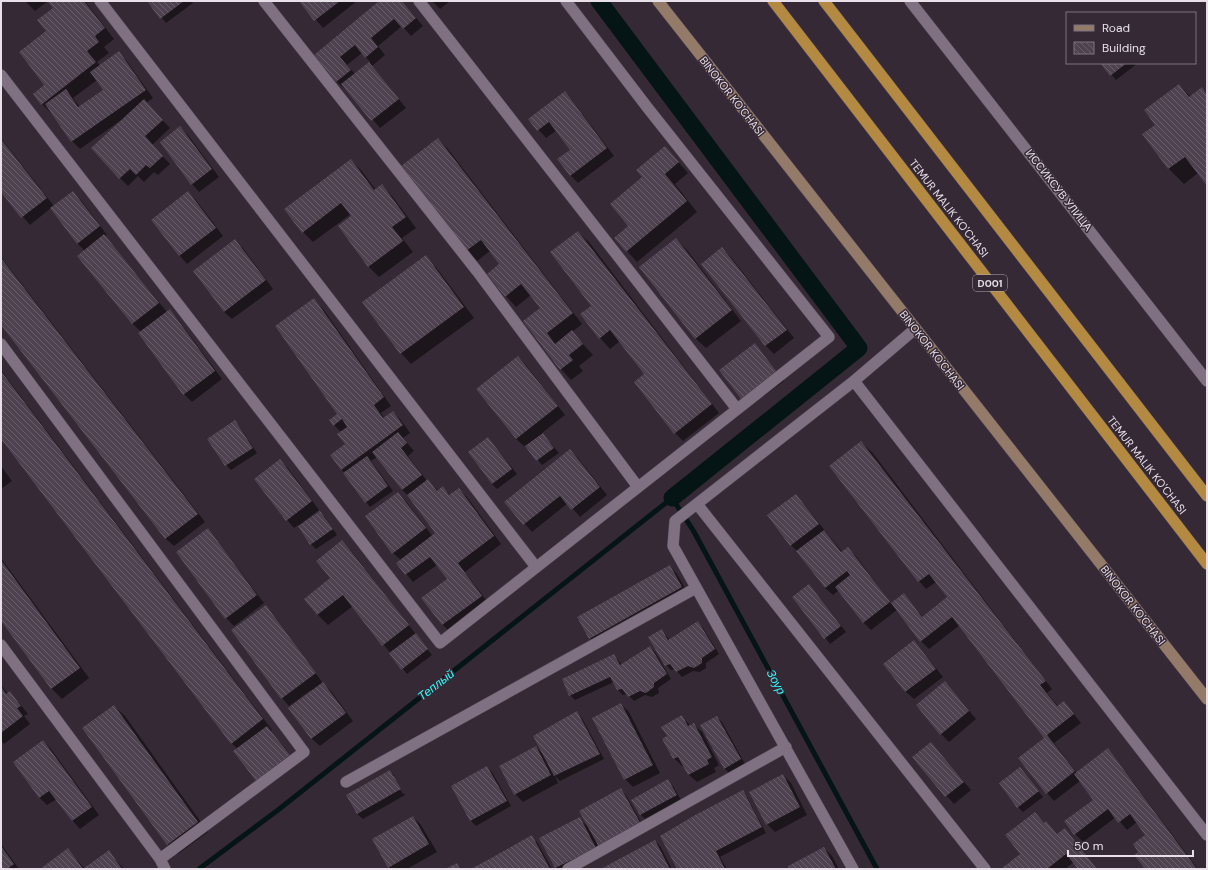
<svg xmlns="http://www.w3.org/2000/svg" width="1208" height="870" font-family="'DM Sans',sans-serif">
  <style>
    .shadow { fill: #0007; fill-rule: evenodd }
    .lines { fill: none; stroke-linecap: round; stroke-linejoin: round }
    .stream { stroke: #051515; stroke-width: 5 }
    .canal { stroke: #051515; stroke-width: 17 }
    .building { fill: url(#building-back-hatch) }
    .minor-casing { stroke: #524853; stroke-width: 12 }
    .secondary-casing { stroke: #524853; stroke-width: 12 }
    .trunk-casing { stroke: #524853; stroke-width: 12 }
    .minor { stroke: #7f7181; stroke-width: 11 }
    .secondary { stroke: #937a69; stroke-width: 11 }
    .trunk { stroke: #b48a42; stroke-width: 11 }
    .labels { text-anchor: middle; stroke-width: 3; stroke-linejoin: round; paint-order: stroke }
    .shield { fill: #352936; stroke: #b2a9b3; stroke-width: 1 }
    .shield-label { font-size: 10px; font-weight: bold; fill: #e8e0e9 }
    .street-label { font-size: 11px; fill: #e8e0e9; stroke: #352936 }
    .water-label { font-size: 12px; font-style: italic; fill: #32f8fb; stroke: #352936 }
  </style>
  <defs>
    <pattern id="building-back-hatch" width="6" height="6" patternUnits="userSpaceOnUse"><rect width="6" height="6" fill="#4f4250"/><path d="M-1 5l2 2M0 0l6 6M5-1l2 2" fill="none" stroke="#685d69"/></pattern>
  </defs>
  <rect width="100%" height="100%" fill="#352936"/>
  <path class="shadow" d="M25 1H48L35 11Z
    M49 1H85L114 39 104 47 109 53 97 62 100 66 119 53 126 60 153 98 146 103 170 128 152 145 170 164 158 175 154 172 144 182 138 176 128 186 120 178V121L80 149 72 141 52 114 42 104 45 85 47 31 54 8ZM97 80 104 90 80 107 73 98Z
    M148 1H191L193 3 166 23Z
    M300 1H357L323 28Z
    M381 1H402L423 26 411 36 402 26 378 46 385 55 372 66 406 108 380 128 346 88 345 89 337 82 315 55ZM362 53 370 62 355 74 347 65Z
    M432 1H450L440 9Z
    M1101 63H1138L1116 80Z
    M1179 85 1191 97 1202 89 1207 94V185L1198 173 1184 184 1169 169 1144 135 1157 125Z
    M564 92 572 100 614 156 578 183 570 175 572 150 557 130 546 138 529 119Z
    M180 128 188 135 219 177 199 192 192 184Z
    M1 138 54 206 73 192 81 200 107 235 104 236 167 312 170 310 177 318 222 379 192 402 184 394 141 332 133 324 79 256 85 251 77 243 51 208 30 225 1 191Z
    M438 139 448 149 582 324 572 332 593 355 579 366 583 371 571 380 561 369 524 321 541 308 531 295 516 307 506 296 501 264 490 251 477 261 467 251Z
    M665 147 688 173 675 184 697 212 637 262 627 251 630 226 643 177Z
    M351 160 361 170 376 190 382 185 392 196 416 228 402 238 413 252 379 277 369 267 339 227 353 216 351 214 313 242 303 232Z
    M188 193 196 200 223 236 187 264 180 256 152 221Z
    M578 232 589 242 719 413 683 441 675 433 646 375 620 341 610 349 600 338Z
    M676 239 687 250 741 321 706 348 695 338Z
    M235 240 243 248 273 289 232 319 224 312Z
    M722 248 730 256 794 338 774 354 766 346 702 264Z
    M1 257 205 522 174 546 166 539 1 324Z
    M426 257 436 267 474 318 411 364 401 353 364 302Z
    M313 300 324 310 391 406 381 413 384 418 393 412 401 420 410 433 403 438 414 451 408 456 427 481 428 480 438 491 443 488 451 496 459 489 467 497 501 544 465 572 489 604 450 632 443 625 423 598 448 579 437 565 413 582 397 563 401 560 393 553 398 493 406 501 433 537 437 533 410 497 402 490 377 457 371 461 393 491 370 507 341 469 346 444 341 432 334 425 338 414Z
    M754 345 762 352 784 381 750 406 742 398Z
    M518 357 526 365 565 415 542 433 559 453 542 465 526 445 524 446 516 439 478 389Z
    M1 370 272 730 271 731 297 763 264 788 238 749 231 743 1 437Z
    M235 422 240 427 257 453 231 470 226 465Z
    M488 438 517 474 497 489 492 484Z
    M861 442 872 452 1052 689 1047 693 1058 706 1064 702 1081 723 1054 743 1077 773 1108 750 1115 758 1198 869H1146L1140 852 1147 835 1137 822 1127 830 1116 817 1083 842 1075 834 1094 800 1080 781 1054 801 1047 793 1046 738 960 625 929 649 921 641 897 610 871 630 863 622 839 590 833 595 825 588 799 553 791 545 795 495 803 503 843 553 848 549 856 556 891 604 904 595 923 617 949 598 936 582 926 589 919 581Z
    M570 450 578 458 607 495 580 517 568 503 532 532 506 502Z
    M280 461 288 468 319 510 303 522 304 523 320 512 325 517 337 535 316 549 311 544 298 525 294 528 287 520Z
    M1 466 12 481 1 489Z
    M208 530 215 538 264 603 234 626 226 618Z
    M342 542 352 552 432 655 407 674 353 606 328 625 318 615 305 599 331 578Z
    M1 558 89 678 62 699 51 688 1 620Z
    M670 566 677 574 689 595 598 646 590 638Z
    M809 585 846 632 830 644 794 597Z
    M266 606 273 614 322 682 331 691 353 721 320 746 312 739 290 708 312 691 311 690 289 706 282 698Z
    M698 623 703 628 719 654 706 663V668L700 672 693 671 682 677 675 669 671 670 666 665 662 630 670 640Z
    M914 642 921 649 943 677 914 699 906 692 885 664Z
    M650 647 655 652 671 679 658 688 659 693 652 697 645 695 634 701 627 694 623 695 618 690 614 682 575 700 570 695 614 655 622 665Z
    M945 682 976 719 949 742 941 734Z
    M1 685 8 694 10 693 17 700 28 714 24 716 30 724 4 744 1 741Z
    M621 704 629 712 660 773 633 787 625 779Z
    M114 706 125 716 208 832 178 854 168 844Z
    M577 713 582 718 604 759 560 781 555 776 558 783 523 802 515 794 536 747 543 754Z
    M682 717 691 726 694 725 702 732 719 765 714 768 716 772 697 782 689 775 684 765 682 766 674 758 668 737Z
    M717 717 722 722 745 764 729 773 724 768Z
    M43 741 51 749 99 815 80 829 73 821 57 799 47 805 40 798 14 763Z
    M938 751 971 790 954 804 913 758Z
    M487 767 492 772 511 806 476 826 471 821 452 787Z
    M1020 768 1043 797 1023 812 1018 807Z
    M390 771 395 776H392L403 794 404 793 395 776 405 795 363 819 357 814Z
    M783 775 791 783 807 815 775 832 767 824Z
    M668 781 673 786 681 800 645 819 640 814Z
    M621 790 626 795 645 829 605 851 597 844 603 856 577 869H557L541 838 579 818 588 827Z
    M742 792 747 797 766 833 720 857 727 869H678Z
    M1035 813 1045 824 1046 822 1058 835 1065 829 1072 837 1097 869H1079L1074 862 1065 869H1002L1021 854Z
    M413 817 421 825 437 852 407 869H391L389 867Z
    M532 837 537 842 552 869H473Z
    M655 841 660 846 672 869H603Z
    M1 844 19 869H1Z
    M824 848 832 856 839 869H790Z
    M68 850 85 869H42Z
    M108 851 124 869H85Z"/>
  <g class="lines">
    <path class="stream" d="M199 869 278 810 672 498 693 530 877 869"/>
    <path class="canal" d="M599 1 859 348 672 498"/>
  </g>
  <path class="building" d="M47 1H84L105 28 95 36 99 42 87 51 96 62 41 105 33 94 44 85 19 52 46 31 37 20 53 8Z
    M147 1H184L160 19Z
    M299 1H340L314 21Z
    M379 1H402L416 18 403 29 394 19 371 38 378 47 365 58 355 45 340 57 351 70 336 82 314 55Z
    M119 51 146 90 71 142 45 104 66 89 78 107 103 90 90 72Z
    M369 62 399 99 371 121 341 84Z
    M1100 63H1127L1110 76Z
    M1179 84 1189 97 1202 87 1207 95V186L1185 157 1168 169 1142 134 1155 125 1144 110Z
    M565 91 607 148 570 176 557 159 570 150 549 122 537 131 528 119Z
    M144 99 163 120 145 136 163 156 150 168 146 165 136 175 130 169 119 179 91 148Z
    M180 126 212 169 191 185 160 142Z
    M438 138 573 313 547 333 555 344 572 330 583 344 569 355 573 360 560 370 523 321 540 308 521 284 505 297 487 274 499 264 481 240 466 251 401 166Z
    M1 139 47 198 21 218 1 192Z
    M665 146 679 162 665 174 687 201 626 252 614 238 628 226 610 204 642 177 636 170Z
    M351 159 374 190 382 184 406 217 392 227 403 241 368 267 338 226 351 216 341 203 302 233 284 209Z
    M73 191 100 226 77 244 50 208Z
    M188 191 216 228 179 256 151 220Z
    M578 231 712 404 674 434 634 382 644 374 610 330 599 339 580 314 591 306 550 252Z
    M104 234 159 303 132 324 77 256Z
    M676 238 732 310 695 339 639 267Z
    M235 239 266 280 224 312 193 271Z
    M722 247 787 330 765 346 701 264Z
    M426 255 464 307 400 354 362 302Z
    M1 258 198 514 165 539 1 325Z
    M314 298 384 397 374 405 383 418 393 411 403 425 341 470 330 455 345 444 337 434 347 427 342 419 333 426 329 420 337 414 275 326Z
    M170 309 215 371 183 395 138 333Z
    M755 343 777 372 741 399 719 370Z
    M518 356 558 406 516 439 476 389Z
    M1 371 263 719 231 744 1 439Z
    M235 420 253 448 225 466 207 439Z
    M398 432 407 443 401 448 422 475 402 490 372 452Z
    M543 433 554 448 536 461 525 446Z
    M488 437 512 469 492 484 468 452Z
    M861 441 1046 681 1040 685 1057 706 1064 701 1074 714 1047 735 1075 771 1046 794 1018 758 1044 738 952 617 920 642 891 603 904 593 922 617 947 597 929 574 918 582 829 466Z
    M570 449 600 487 571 510 560 496 523 525 504 502Z
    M367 456 388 486 365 503 343 473Z
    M280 459 312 501 286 521 254 479Z
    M428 479 437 491 443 486 449 495 459 488 494 536 458 563 482 596 442 625 421 598 447 579 430 557 405 575 396 563 435 533 407 495Z
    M398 492 426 528 392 554 365 516Z
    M796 494 819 524 790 546 767 515Z
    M320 511 333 529 310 545 298 526Z
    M208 528 257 595 225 619 176 552Z
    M824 530 841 552 848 547 890 602 863 623 835 587 850 575 847 571 825 588 796 551Z
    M342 540 409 625 382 646 343 595 317 615 304 599 330 578 316 561Z
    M1 560 80 668 51 689 1 621Z
    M670 565 682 587 589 639 577 617Z
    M809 584 841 626 824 639 792 597Z
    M266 605 316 673 281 699 231 630Z
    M698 621 715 649 702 658V663L694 668 688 666 676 672 670 664 665 666 648 637 662 629 668 640Z
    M416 633 428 649 401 670 389 653Z
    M914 640 936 669 905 692 883 664Z
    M650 646 667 674 654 683V687L646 693 640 691 628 697 622 689 617 690 610 677 569 696 562 679 614 654 620 665Z
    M945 681 969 711 940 735 916 705Z
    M323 682 346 713 311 739 288 708Z
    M1 686 6 694 10 691 21 706 17 708 23 716 1 733Z
    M621 703 653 765 624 780 592 718Z
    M114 705 198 822 167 845 82 728Z
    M577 711 600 754 554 776 533 736Z
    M682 715 688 726 694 723 712 757 707 760 709 764 688 775 678 757 673 759 662 739 667 736 661 727Z
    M717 716 741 759 724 769 700 725Z
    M267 726 290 755 256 781 233 751Z
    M43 740 92 807 72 821 49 791 39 798 13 762Z
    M931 742 964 782 945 797 912 757Z
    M536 746 551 775 514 795 499 766Z
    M1108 748 1137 788 1197 869H1145L1134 855 1138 852 1133 844 1145 835 1130 814 1118 823 1108 809 1074 835 1064 821 1093 800 1074 774Z
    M487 766 507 801 470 821 451 786Z
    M1020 767 1039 791 1017 808 999 783Z
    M390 770 401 789 357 814 346 795Z
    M783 774 800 807 766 825 749 792Z
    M668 779 677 795 640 815 631 800Z
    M621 788 641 824 599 847 579 811Z
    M743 790 762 827 716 851 725 869H677L660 836 697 814Z
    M1035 812 1044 823 1046 821 1057 834 1065 828 1097 869H1078L1066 854 1047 869H1001L1020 854 1005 835Z
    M413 816 429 844 388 868 372 839Z
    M580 817 596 848 555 868 539 838Z
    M532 835 550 869H471L493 857Z
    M655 840 670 869H601L621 858Z
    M1 846 14 864 7 869H1Z
    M824 847 836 869H789L788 866Z
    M68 848 83 869H40Z
    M109 850 122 869H83Z
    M457 863 460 869H445Z"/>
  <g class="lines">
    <defs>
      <path id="minor" d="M100 1 536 567
        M264 1 477 271 638 487
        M419 1 737 409
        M910 1 1207 381
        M1 75 440 643 829 337 647 107 566 1
        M1 344 304 752 160 859
        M854 381 1207 835
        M697 504 985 869
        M1 645 160 859 165 869
        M346 782 696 588
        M568 869 786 747
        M853 869 673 546 675 521 854 381 915 329"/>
      <path id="secondary" d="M658 1 1207 699"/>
      <path id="trunk" d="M773 1 1207 564
        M824 1 1207 496"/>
    </defs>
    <use href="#minor" class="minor-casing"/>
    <use href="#secondary" class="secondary-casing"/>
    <use href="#trunk" class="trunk-casing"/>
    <use href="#minor" class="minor"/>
    <use href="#secondary" class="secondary"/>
    <use href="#trunk" class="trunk"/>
  </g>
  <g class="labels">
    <rect class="shield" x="973" y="275" width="34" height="16" rx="3"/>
    <g class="shield-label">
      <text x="990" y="287">D001</text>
    </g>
    <g class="street-label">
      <text transform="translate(732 96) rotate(52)" y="4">BINOKOR KO'CHASI</text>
      <text transform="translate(1059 190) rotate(52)" y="4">ИССИКСУВ УЛИЦА</text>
      <text transform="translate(949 208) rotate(52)" y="4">TEMUR MALIK KO'CHASI</text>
      <text transform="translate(932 350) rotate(52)" y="4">BINOKOR KO'CHASI</text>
      <text transform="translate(1147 465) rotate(52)" y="4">TEMUR MALIK KO'CHASI</text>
      <text transform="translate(1133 605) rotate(52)" y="4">BINOKOR KO'CHASI</text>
    </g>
    <g class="water-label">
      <text transform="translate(776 682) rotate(62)" y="4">Зоур</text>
      <text transform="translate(436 685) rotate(-38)" y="4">Теплый</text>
    </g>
  </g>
  <rect width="1208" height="870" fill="none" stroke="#e8e0e9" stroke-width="4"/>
  <rect x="1066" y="12" width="130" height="52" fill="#352936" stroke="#7d727e"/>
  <rect x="1074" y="25" width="20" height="6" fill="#937a69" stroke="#7d727e"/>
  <text x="1102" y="32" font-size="12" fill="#e8e0e9">Road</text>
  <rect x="1074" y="42" width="20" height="12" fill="url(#building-back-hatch)" stroke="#7d727e"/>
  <text x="1102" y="52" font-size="12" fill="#e8e0e9">Building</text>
  <path d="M1068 850v6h125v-6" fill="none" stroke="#e8e0e9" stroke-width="2"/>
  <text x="1074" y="850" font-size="12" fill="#e8e0e9" stroke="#352936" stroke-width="3" paint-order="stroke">50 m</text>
</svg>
